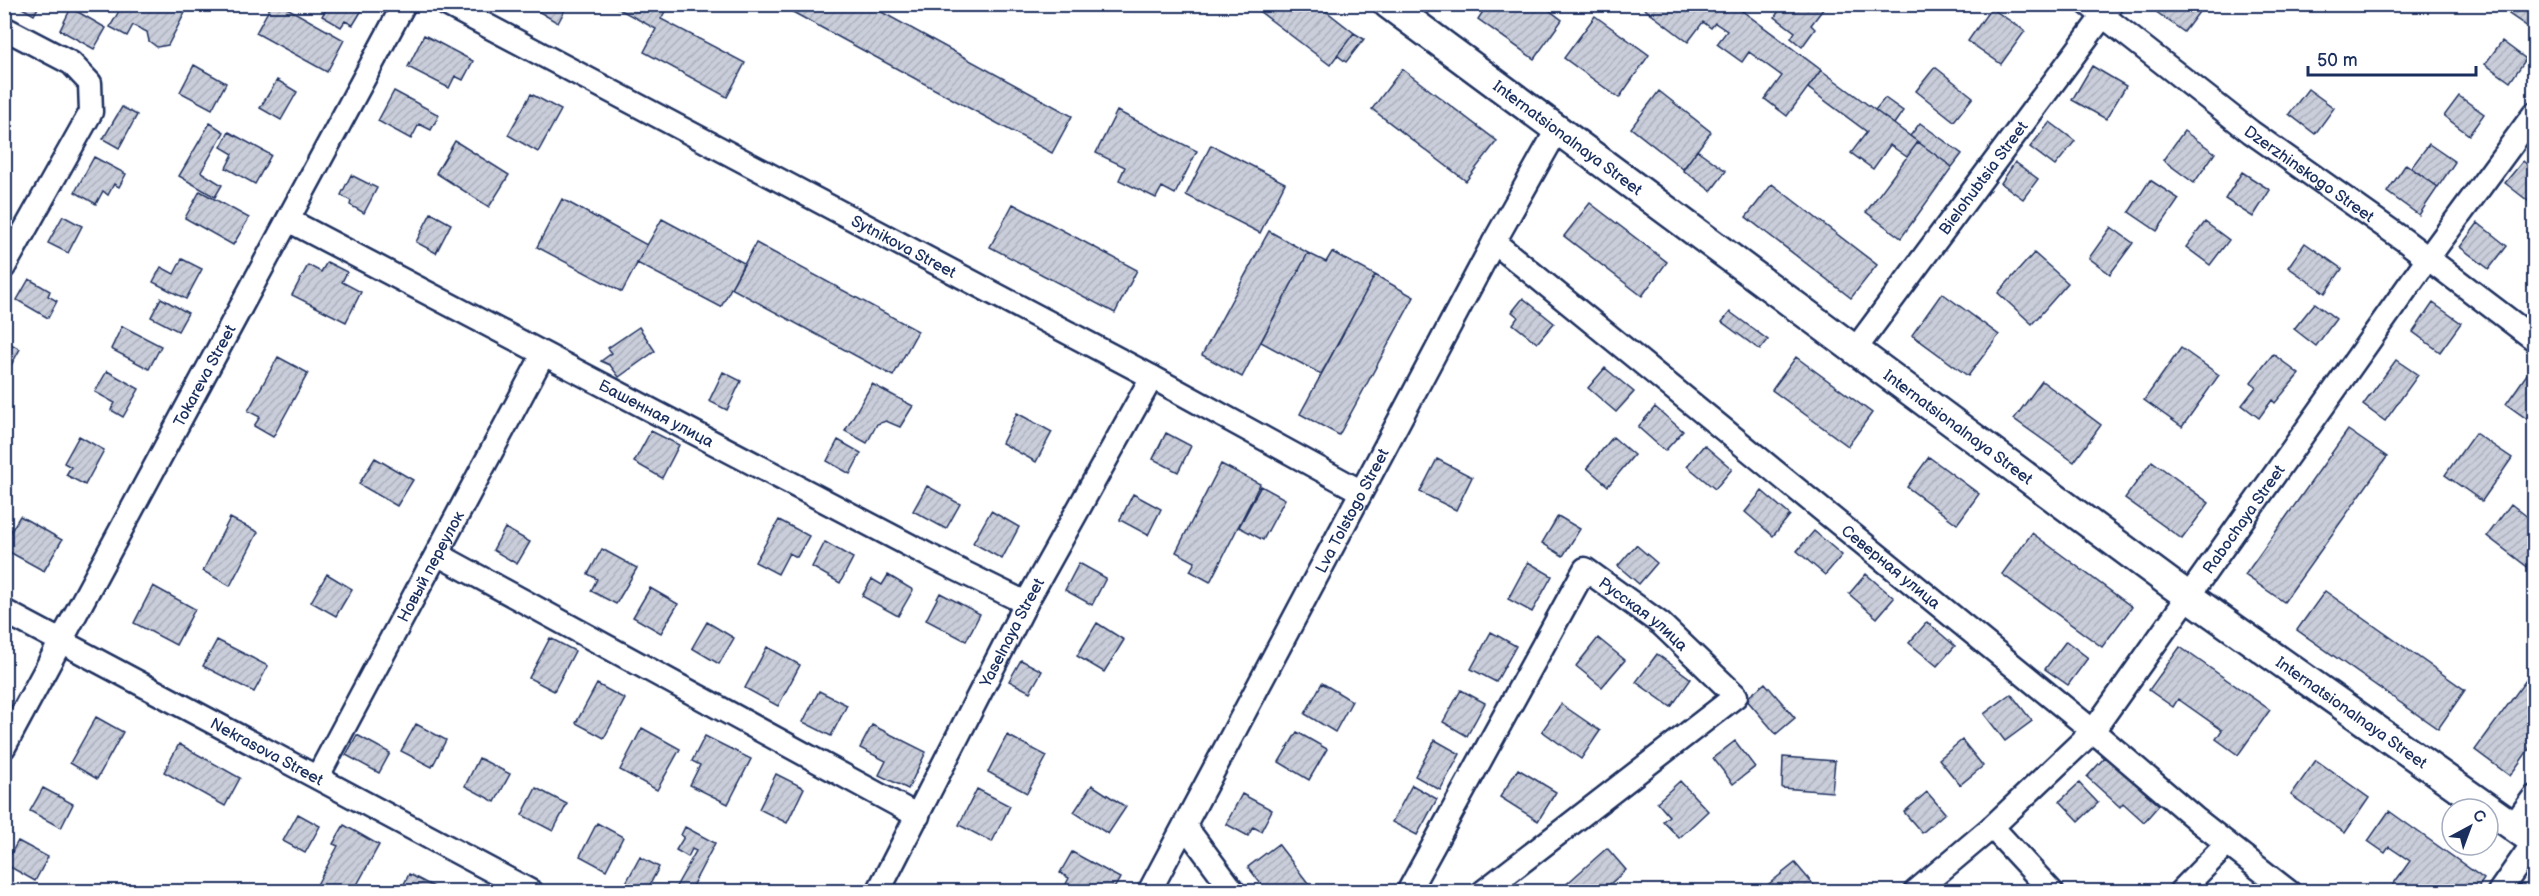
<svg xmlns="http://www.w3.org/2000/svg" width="2539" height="896" font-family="'Balsamiq Sans',sans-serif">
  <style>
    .building { fill: url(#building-hatch); stroke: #1b2f5e; stroke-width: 1.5 }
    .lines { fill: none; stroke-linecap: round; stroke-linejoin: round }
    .minor-casing { stroke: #1b2f5e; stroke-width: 27 }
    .major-casing { stroke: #1b2f5e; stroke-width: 33 }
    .minor { stroke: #fff; stroke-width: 22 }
    .major { stroke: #fff; stroke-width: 28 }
    .labels { text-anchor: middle; stroke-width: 4.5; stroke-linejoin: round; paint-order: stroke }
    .street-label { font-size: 16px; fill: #1b2f5e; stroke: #fff }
  </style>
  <defs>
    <pattern id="building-hatch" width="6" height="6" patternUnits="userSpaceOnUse" patternTransform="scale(1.5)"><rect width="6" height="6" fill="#caceda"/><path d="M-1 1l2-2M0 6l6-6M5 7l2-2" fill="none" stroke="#adb1be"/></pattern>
  </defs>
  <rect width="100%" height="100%" fill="#fff"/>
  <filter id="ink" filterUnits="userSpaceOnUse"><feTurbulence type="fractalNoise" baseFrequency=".0167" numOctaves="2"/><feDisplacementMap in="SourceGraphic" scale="12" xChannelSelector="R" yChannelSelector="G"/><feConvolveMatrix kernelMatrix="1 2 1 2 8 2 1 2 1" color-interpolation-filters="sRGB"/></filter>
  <g filter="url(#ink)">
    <path class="building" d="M15 4H40L34 15Z
      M123 4H189V5L168 45 157 47 149 41 147 32 133 25 127 36 110 27Z
      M272 4H280L344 40 327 72 256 33Z
      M329 4H364L365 5 353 25 345 21 341 27 322 16Z
      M526 4H568L558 23Z
      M616 4H669L661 19 745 63 727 97 644 52 656 29 615 7Z
      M778 4H867L1072 116 1052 153Z
      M1317 4 1354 33 1330 65 1251 5Z
      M1488 4H1541L1562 20 1534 59 1478 19Z
      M1638 4H1733L1821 70 1787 116 1765 99 1782 76 1749 52 1742 62 1717 44 1727 31 1715 23 1711 28 1703 22 1688 42Z
      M1733 4H1749L1743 12Z
      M1778 4H1827L1811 25 1815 29 1802 47 1791 38 1795 32 1775 17 1781 7Z
      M2153 4H2205L2184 32 2151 8Z
      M2516 4H2534V31L2509 14Z
      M71 8 106 28 94 49 60 30Z
      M1991 8 2025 31 2001 64 1968 41Z
      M1595 16 1649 55 1619 98 1564 58Z
      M1354 33 1364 39 1346 62 1337 55Z
      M424 35 473 61 463 80 455 76 449 88 408 67Z
      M2502 41 2526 59 2510 82 2485 64Z
      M194 65 226 83 212 109 180 92Z
      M2092 66 2126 86 2106 119 2072 100Z
      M1935 67 1973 97 1954 121 1916 91Z
      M1402 69 1497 141 1466 181 1372 109Z
      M1821 70 1918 142 1907 157 1890 145 1873 169 1851 153 1867 132 1808 88Z
      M277 80 297 92 281 120 260 108Z
      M2308 89 2334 108 2315 134 2289 114Z
      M394 91 439 115 431 130 419 124 411 139 378 121Z
      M1659 91 1711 132 1683 169 1631 128Z
      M531 94 561 110 538 152 508 135Z
      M2459 96 2484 114 2469 135 2444 116Z
      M1885 98 1903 111 1894 124 1875 110Z
      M122 107 137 115 119 148 103 139Z
      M1117 111 1197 151 1175 194 1162 187 1156 198 1119 180 1125 167 1096 153Z
      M2050 122 2075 141 2055 166 2030 147Z
      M210 123 224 132 201 172 222 185 215 197 179 176Z
      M1920 123 1962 154 1952 167 1910 136Z
      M2184 131 2215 153 2194 183 2163 160Z
      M229 132 271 155 255 184 226 168 233 154 221 147Z
      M455 141 509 175 489 207 436 173Z
      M1918 142 1952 167 1901 238 1866 212Z
      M2429 144 2455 162 2438 187 2411 168Z
      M1211 145 1285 183 1260 233 1186 195Z
      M1697 150 1726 171 1711 191 1683 170Z
      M94 157 126 174 119 187 114 184 108 195 103 191 96 204 75 192Z
      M2523 161 2534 170V201L2532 204 2505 183Z
      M2015 162 2038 179 2023 199 2001 183Z
      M2406 164 2438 187 2419 215 2387 192Z
      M2242 172 2270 190 2253 217 2225 199Z
      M351 175 377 188 364 213 350 205 351 201 341 195Z
      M2150 180 2179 199 2157 231 2129 212Z
      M1772 184 1877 265 1851 298 1746 217Z
      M200 191 249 218 233 245 185 218Z
      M562 199 647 245 622 292 537 247Z
      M1590 203 1667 262 1642 296 1564 236Z
      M1013 204 1137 270 1115 313 990 247Z
      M431 213 451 224 436 253 416 242Z
      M63 216 82 226 68 253 48 243Z
      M662 219 744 263 721 307 637 263Z
      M2205 222 2229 240 2210 265 2186 247Z
      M2478 223 2507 246 2489 269 2460 247Z
      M2111 227 2133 243 2110 274 2089 258Z
      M1269 231 1308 253 1242 377 1202 355Z
      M756 243 918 331 893 376 731 288Z
      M2305 243 2342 269 2325 293 2288 267Z
      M1332 252 1375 275 1321 374 1261 342 1308 253 1326 262Z
      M2034 253 2068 283 2032 324 1998 293Z
      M182 259 202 269 186 299 153 282 161 267 174 274Z
      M327 262 347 272 342 282 361 292 346 322 292 295 308 265 321 272Z
      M1375 275 1414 297 1339 435 1300 414Z
      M29 279 50 291 48 296 57 301 48 318 17 300Z
      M1942 293 1999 335 1968 376 1912 335Z
      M161 298 188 313 178 331 151 317Z
      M1523 298 1554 323 1537 343 1513 324 1518 317 1512 312Z
      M2315 303 2336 319 2316 346 2294 329Z
      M2433 303 2461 323 2440 352 2413 332Z
      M1730 312 1768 340 1760 350 1722 322Z
      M122 326 161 346 149 369 111 349Z
      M639 327 655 351 619 377 610 365 601 361 612 353 608 348Z
      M4 340 20 349 4 378Z
      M2181 348 2219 375 2182 427 2144 400Z
      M2273 354 2299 374 2275 403 2272 400 2259 418 2242 405 2256 387 2251 382Z
      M278 357 308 373 273 437 254 426 260 417 248 411Z
      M1796 357 1872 413 1848 446 1772 390Z
      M2396 360 2418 375 2385 421 2363 405Z
      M1605 368 1634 392 1616 412 1588 388Z
      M2530 370 2534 374V424L2506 404Z
      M107 371 139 389 123 417 111 410 115 403 95 392Z
      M723 372 741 381 727 410 709 401Z
      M2042 381 2101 425 2074 462 2014 419Z
      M872 384 913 406 900 427 886 421 877 424 867 443 845 431Z
      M1655 407 1683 431 1665 451 1638 427Z
      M1017 413 1052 432 1036 462 1002 443Z
      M2348 430 2387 457 2284 602 2245 575Z
      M651 431 679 445 662 478 634 462Z
      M1166 433 1191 446 1178 472 1153 459Z
      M2475 433 2512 458 2482 501 2445 475Z
      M79 436 104 450 85 485 66 475 71 467 64 463Z
      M1613 437 1634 455 1608 486 1587 468Z
      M838 440 861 453 850 474 827 461Z
      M1704 445 1732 469 1715 489 1687 466Z
      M1929 457 1979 494 1957 524 1907 487Z
      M375 458 413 480 397 506 359 484Z
      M1437 459 1472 477 1456 510 1420 492Z
      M2152 461 2209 503 2182 539 2125 498Z
      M1221 464 1260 484 1210 582 1190 571 1195 562 1176 552Z
      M927 486 960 504 946 529 913 511Z
      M1261 486 1285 499 1263 540 1239 527Z
      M1762 491 1790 515 1773 536 1745 512Z
      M1133 494 1161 509 1148 535 1120 520Z
      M2511 504 2534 522V572L2487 536Z
      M991 511 1019 527 1002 559 973 543Z
      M20 516 62 540 44 571 4 549V543Z
      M1558 516 1580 529 1563 556 1542 543Z
      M230 518 258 532 230 586 203 571Z
      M779 520 809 536 797 557 789 553 778 574 755 562Z
      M505 528 530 542 517 564 493 550Z
      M1814 531 1842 555 1825 575 1797 551Z
      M2032 533 2132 607 2102 647 2002 574Z
      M825 542 853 558 840 583 812 567Z
      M1636 545 1657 563 1639 584 1618 566Z
      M602 549 637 568 616 604 591 591 597 579 588 574Z
      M1528 562 1552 576 1532 612 1508 599Z
      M1079 563 1106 578 1092 605 1065 590Z
      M327 574 352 589 336 616 311 602Z
      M1866 574 1894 598 1877 618 1849 594Z
      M888 575 913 590 898 616 862 596 872 579 882 585Z
      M153 586 195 609 176 645 134 623Z
      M650 588 678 604 661 633 633 617Z
      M2325 591 2465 690 2438 729 2297 630Z
      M940 593 980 614 966 641 926 620Z
      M707 622 734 638 719 664 692 648Z
      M1927 622 1955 646 1937 666 1909 643Z
      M1097 623 1124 640 1104 672 1077 656Z
      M1491 632 1516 646 1496 682 1471 669Z
      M550 638 575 651 554 691 529 678Z
      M1598 638 1625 660 1602 687 1576 666Z
      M217 640 268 666 254 692 203 666Z
      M2066 641 2088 658 2068 685 2045 669Z
      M767 647 800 665 778 706 745 688Z
      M2180 647 2270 710 2238 755 2216 739 2222 730 2178 699 2173 707 2149 690Z
      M1657 654 1691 679 1671 707 1636 682Z
      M1021 660 1042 671 1030 692 1009 681Z
      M2534 669V742L2510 776 2475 750Z
      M1322 683 1352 701 1335 732 1305 714Z
      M1765 683 1795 718 1776 734 1746 699Z
      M597 684 625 699 604 738 576 723Z
      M1461 690 1485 703 1467 736 1443 722Z
      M819 691 847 705 831 736 803 722Z
      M2011 694 2032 721 2005 741 1984 714Z
      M1561 704 1600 731 1581 759 1542 731Z
      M96 717 123 732 97 779 70 763Z
      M416 724 446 740 432 767 401 751Z
      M872 725 926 752 908 789 879 775 886 761 860 748Z
      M642 728 680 749 657 790 620 770Z
      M1297 732 1327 749 1309 780 1279 762Z
      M357 735 390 753 379 773 346 755Z
      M1007 735 1047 756 1027 793 988 772Z
      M705 736 751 759 728 804 690 785 700 765 692 761Z
      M1435 740 1460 754 1440 790 1415 776Z
      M1962 740 1983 766 1960 785 1939 759Z
      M1735 741 1755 767 1733 784 1713 758Z
      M179 744 240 778 225 806 164 772Z
      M1783 757 1835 761 1832 792 1782 788Z
      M2105 757 2159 805 2144 822 2123 803 2120 807 2087 777Z
      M479 758 510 774 495 802 465 786Z
      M2316 760 2369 798 2345 833 2291 795Z
      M1518 769 1556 792 1538 821 1500 797Z
      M776 774 804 788 787 823 759 809Z
      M1680 781 1708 811 1679 838 1663 821 1669 816 1657 802Z
      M2079 783 2098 803 2079 821 2060 801Z
      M1092 785 1126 807 1108 834 1074 812Z
      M1412 785 1437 799 1417 835 1392 822Z
      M43 788 73 804 61 828 30 811Z
      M536 788 567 804 553 831 522 815Z
      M977 789 1010 806 992 842 959 825Z
      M1927 792 1945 813 1922 833 1904 812Z
      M1242 794 1272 810 1261 831 1253 827 1248 836 1226 824Z
      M2389 811 2484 879 2475 892H2399L2392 886 2410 861 2389 847 2385 853 2368 841Z
      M298 814 320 826 305 853 283 841Z
      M597 823 623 837 606 870 580 856Z
      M344 825 379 845 353 892H313L338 846 333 844Z
      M685 827 715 843 689 892H673L696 851 692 849 688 857 676 850 684 837 681 835Z
      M18 841 48 857 35 881 5 864Z
      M1278 844 1315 892H1267L1248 867Z
      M1607 848 1626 870 1601 892H1565L1562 888Z
      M1072 852 1120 878 1112 892H1062L1069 878 1060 873Z
      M640 857 659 867 646 892H621Z
      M1795 863 1818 890 1769 892 1765 887Z
      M409 874 438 889 437 892H400Z"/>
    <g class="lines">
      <defs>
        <g id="minor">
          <path id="s1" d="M446 4 1152 377 1360 491"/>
          <path id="s2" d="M2088 4 2251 132 2404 240 2534 339"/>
          <path d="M4 28 71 63 90 83 91 112 4 267"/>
          <path id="s3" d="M288 220 928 555 1026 603"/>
          <path id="s4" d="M1494 242 2093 731 2197 820 2289 892"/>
          <path id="s5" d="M1854 351 2111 5"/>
          <path d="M437 554 918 816"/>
          <path id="s6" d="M4 611 532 892"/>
          <path id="s7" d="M4 747 404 4"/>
          <path id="s8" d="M318 776 543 355"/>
          <path d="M1185 826 1234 892"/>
          <path d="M2513 826 2534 797"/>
          <path d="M1992 827 2052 892"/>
          <path id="s9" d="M878 892 1026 603 1152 377"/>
          <path id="s10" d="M1149 892 1494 242 1557 130"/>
          <path id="s11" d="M1408 892 1585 569 1661 624 1736 696 1483 892"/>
          <path id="s12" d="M1915 892 1992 827 2093 731 2428 258 2534 114"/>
          <path d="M2180 892 2227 844"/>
          <path d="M2499 892 2534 842"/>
        </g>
        <g id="major">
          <path id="s13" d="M1388 4 2171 584 2534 841"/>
        </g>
      </defs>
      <use href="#minor" class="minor-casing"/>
      <use href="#major" class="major-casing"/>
      <use href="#minor" class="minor"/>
      <use href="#major" class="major"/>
    </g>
  </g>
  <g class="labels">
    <g class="street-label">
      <text dy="6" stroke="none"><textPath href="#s13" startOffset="224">Internatsionalnaya Street</textPath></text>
      <text dy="6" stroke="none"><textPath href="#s2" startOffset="279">Dzerzhinskogo Street</textPath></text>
      <text dy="6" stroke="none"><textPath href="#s5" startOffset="216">Bielohubtsia Street</textPath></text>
      <text dy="6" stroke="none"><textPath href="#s1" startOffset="518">Sytnikova Street</textPath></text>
      <text dy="6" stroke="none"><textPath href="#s7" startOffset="422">Tokareva Street</textPath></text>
      <text dy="6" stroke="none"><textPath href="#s3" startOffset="416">Башенная улица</textPath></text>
      <text dy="6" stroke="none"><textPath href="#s13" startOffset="710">Internatsionalnaya Street</textPath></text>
      <text dy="6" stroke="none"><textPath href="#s10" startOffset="432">Lva Tolstogo Street</textPath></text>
      <text dy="6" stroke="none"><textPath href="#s12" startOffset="500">Rabochaya Street</textPath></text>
      <text dy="6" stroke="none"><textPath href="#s8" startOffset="238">Новый переулок</textPath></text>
      <text dy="6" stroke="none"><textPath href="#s4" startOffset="513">Северная улица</textPath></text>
      <text dy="6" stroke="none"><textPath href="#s11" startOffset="442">Русская улица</textPath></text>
      <text dy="6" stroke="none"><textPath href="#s9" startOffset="292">Yaselnaya Street</textPath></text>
      <text dy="6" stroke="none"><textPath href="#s13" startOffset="1196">Internatsionalnaya Street</textPath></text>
      <text dy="6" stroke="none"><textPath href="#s6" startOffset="298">Nekrasova Street</textPath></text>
    </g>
  </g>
  <rect width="2539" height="896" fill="none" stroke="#fff" stroke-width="24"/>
  <rect x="12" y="12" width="2515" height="872" fill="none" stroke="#1b2f5e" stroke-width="2" filter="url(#ink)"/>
  <g transform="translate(2470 827) rotate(41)"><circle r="28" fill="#ffffff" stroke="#a4acbf" stroke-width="1.5"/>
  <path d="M0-4.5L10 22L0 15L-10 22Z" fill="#1b2f5e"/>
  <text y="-9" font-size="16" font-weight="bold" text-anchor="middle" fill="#1b2f5e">С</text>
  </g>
  <path d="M2308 66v9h168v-9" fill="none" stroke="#1b2f5e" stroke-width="3"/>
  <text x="2317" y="66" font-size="18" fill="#1b2f5e" stroke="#ffffff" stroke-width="4.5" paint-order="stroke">50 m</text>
</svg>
